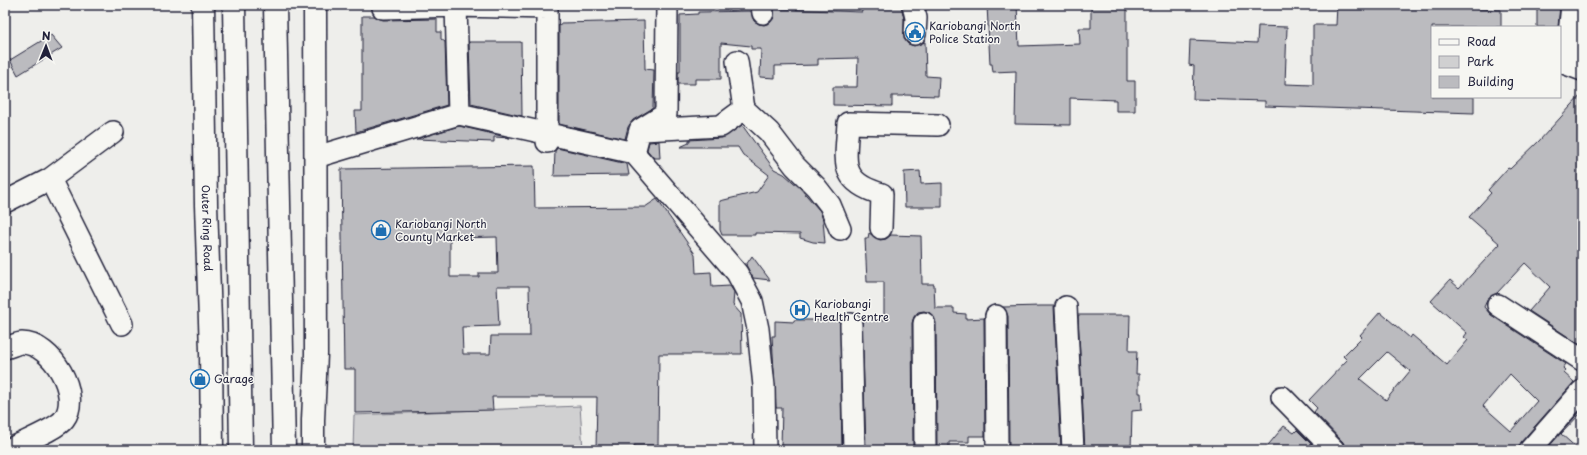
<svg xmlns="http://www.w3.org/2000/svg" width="1587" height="455" font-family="'Playpen Sans',sans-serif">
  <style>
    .green { fill: #d0d0d1; stroke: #797986 }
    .building { fill: #bbbbbf; stroke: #22223b; fill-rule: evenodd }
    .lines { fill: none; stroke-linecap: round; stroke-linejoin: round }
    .minor-casing { stroke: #22223b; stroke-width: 24 }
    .secondary-casing { stroke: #22223b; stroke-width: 25 }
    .primary-casing { stroke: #22223b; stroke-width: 25 }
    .minor { stroke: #f6f6f2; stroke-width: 21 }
    .secondary { stroke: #f6f6f2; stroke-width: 22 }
    .primary { stroke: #f6f6f2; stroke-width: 22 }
    .labels { text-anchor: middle; stroke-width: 3; stroke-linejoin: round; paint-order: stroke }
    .poi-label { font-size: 11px; fill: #22223b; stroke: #f6f6f2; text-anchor: start }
    .street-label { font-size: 11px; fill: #22223b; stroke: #f6f6f2 }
  </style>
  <rect width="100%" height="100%" fill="#eeeeeb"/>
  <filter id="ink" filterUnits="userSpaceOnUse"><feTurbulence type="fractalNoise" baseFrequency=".025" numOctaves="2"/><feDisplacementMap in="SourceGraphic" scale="8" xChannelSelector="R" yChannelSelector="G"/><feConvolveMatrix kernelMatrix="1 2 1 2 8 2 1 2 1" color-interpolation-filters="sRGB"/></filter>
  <g filter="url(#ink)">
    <path class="green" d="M580 406 583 450H353L354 415Z"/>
    <path class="building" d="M774 5H780V9L862 12 861 5H901L904 19V39L908 44 914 46 925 42 926 76 939 77 938 96 905 95 904 96H892V106L833 105V87H857L858 58 818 59V65L775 66V78L760 77 761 49H751V46L721 43V79H695V84H678V72H680V15L698 14V12L751 11 754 21 759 24 764 25 770 23 774 18Z
      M987 5H1017L1019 46 1080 44 1079 28H1091V5H1127V81H1135V111H1116V100L1070 98V125L1015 124 1016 71 993 72 992 64H990Z
      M1337 5H1476V9L1501 10V27H1432V97H1474V113L1265 106V101L1193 99 1194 66 1189 65 1190 40 1257 43 1258 26 1287 27 1285 84 1313 85V25H1336Z
      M1537 6H1560L1558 27H1537Z
      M362 16H374L383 20 437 19V32H441V39L445 42 447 105 356 132 355 111H362Z
      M644 21 645 69 654 70 653 108 633 120 628 127 625 139 559 124V25H561V23Z
      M51 35 62 48 18 75 10 60Z
      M469 42H521L522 116 471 104Z
      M1582 94V346L1529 311 1550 287 1525 263 1497 293 1488 298 1484 307 1491 315 1566 364 1563 368 1566 371 1564 373 1574 382 1521 442 1518 450H1346L1343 442 1314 412 1317 408 1309 400 1347 360 1343 356 1362 337 1360 335 1380 312 1410 338 1412 335 1447 365 1468 340 1464 337 1467 333 1431 301 1450 280 1459 288 1500 244 1469 217 1491 193 1488 190 1508 168 1510 169 1539 141ZM1387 352 1410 371 1386 400 1360 379ZM1510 374 1537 401 1511 431 1483 406Z
      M742 125 774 169 784 174 800 188 820 211 823 220 825 243 813 242 800 238V234L755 233V235H722L720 230V201L757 192 769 175 743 155 738 147H680L689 143V140L722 138Z
      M459 126 510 138 494 137V142L416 139Z
      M659 141 660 158H654L647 150 649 142Z
      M557 148 627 164 629 175 554 176 555 151Z
      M534 166 535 208 645 207 657 199 695 254 696 273 711 272 712 287 730 286 734 292 733 305 741 314 742 354H659L658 445H634V450H596L597 397H492L493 410 355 413V369H344L341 169ZM497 237 498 273H479V277H450V238ZM497 286H529L530 336H491L490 354H463L462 327 499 326Z
      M920 171 921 184 942 183V207H905L904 172Z
      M869 233 880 240 886 239 891 235 921 236 922 284H934L935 308H954V313L966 314V319L984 318 985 436H969V442H949V450H937L936 323 934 317 930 313 924 311 918 312 914 317 912 323 913 450H866L862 320H884V282H867L865 238H868Z
      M752 256 770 280 753 278 746 265Z
      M1041 306H1054L1061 450H1014L1013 448H1009L1008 316 1003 307Z
      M1078 315H1130L1129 351H1137L1136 374H1139V393H1141L1142 410 1132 411 1131 450H1085Z
      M794 320H840L842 450H785V446H781L782 408H776L772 336H775V321L794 322Z
      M1582 409V412L1561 434 1579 450H1546Z
      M1284 426 1294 433 1297 430 1311 444 1306 450H1264Z"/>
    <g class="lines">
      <defs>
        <path id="minor" d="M456 5 459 114
          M667 5 666 114 640 130 634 153 737 273 752 301 758 329 764 386 765 450
          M762 5 763 13
          M913 5 916 18 915 34
          M1572 5 1566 64 1582 70
          M383 8 456 6 547 8
          M737 61 744 109 769 132 795 166 816 187 830 205 840 229
          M643 130 721 126 744 109
          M547 142V5
          M316 157 459 114 634 153
          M50 179 122 324
          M5 202 50 179 113 132
          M881 228 882 194C838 182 846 161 848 123L938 125
          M1498 305 1582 360
          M1066 307 1073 450
          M996 316 997 450
          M924 323 925 450
          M851 324 854 450
          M5 348C10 347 17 343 22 343 52 343 82 395 64 419 57 429 21 443 8 450
          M1282 397 1334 450
          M1530 450 1582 391"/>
        <g id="secondary">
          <path id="s1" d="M203 5 206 205 211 350 212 450"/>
          <path d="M313 450V420L316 354 315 5"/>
        </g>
        <path id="primary" d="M234 5 241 450
          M275 5 284 450"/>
      </defs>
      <use href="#minor" class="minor-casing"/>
      <use href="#secondary" class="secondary-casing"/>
      <use href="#primary" class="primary-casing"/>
      <use href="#minor" class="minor"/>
      <use href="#secondary" class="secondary"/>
      <use href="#primary" class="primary"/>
    </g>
  </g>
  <defs>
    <symbol id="civic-ring" viewBox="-11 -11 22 22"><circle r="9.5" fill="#f6f6f2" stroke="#1f6fb2" stroke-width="1.5"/><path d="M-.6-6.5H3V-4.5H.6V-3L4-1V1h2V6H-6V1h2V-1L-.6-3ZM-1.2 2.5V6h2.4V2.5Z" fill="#1f6fb2"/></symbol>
    <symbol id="shop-ring" viewBox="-11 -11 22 22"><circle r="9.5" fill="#f6f6f2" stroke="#1f6fb2" stroke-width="1.5"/><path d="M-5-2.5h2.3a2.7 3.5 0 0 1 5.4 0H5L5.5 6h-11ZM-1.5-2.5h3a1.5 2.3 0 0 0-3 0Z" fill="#1f6fb2"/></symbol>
    <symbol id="hospital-ring" viewBox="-11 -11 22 22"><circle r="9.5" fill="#f6f6f2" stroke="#1f6fb2" stroke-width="1.5"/><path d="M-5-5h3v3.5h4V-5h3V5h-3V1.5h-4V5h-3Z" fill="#1f6fb2"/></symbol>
  </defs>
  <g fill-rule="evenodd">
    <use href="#civic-ring" x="904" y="21" width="22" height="22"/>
    <use href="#shop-ring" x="370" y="219" width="22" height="22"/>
    <use href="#hospital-ring" x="789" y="299" width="22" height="22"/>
    <use href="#shop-ring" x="189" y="368" width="22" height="22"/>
  </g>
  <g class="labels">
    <g class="poi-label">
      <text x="929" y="30">Kariobangi North<tspan x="929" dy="13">Police Station</tspan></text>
      <text x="395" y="228">Kariobangi North<tspan x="395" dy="13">County Market</tspan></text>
      <text x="814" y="308">Kariobangi<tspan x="814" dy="13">Health Centre</tspan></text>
      <text x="214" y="383">Garage</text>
    </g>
    <g class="street-label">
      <text dy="4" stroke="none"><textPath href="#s1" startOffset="223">Outer Ring Road</textPath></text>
    </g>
  </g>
  <rect width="1587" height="455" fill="none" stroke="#f6f6f2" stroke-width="20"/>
  <rect x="10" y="10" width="1567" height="435" fill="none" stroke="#22223b" stroke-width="1.5" filter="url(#ink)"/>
  <rect x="1431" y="26" width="130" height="72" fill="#f6f6f2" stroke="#a1a1a9"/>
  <rect x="1439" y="39" width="20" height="6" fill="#f6f6f2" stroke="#a1a1a9"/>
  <text x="1467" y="46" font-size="12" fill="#22223b">Road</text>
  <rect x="1439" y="56" width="20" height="12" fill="#d0d0d1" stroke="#a1a1a9"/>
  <text x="1467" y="66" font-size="12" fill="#22223b">Park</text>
  <rect x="1439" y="76" width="20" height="12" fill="#bbbbbf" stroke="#a1a1a9"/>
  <text x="1467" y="86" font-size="12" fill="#22223b">Building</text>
  <g transform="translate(46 46) rotate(1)" stroke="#f6f6f2" stroke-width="3" paint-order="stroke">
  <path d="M0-3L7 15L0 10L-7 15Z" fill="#22223b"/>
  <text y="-6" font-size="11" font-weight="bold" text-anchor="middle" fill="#22223b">N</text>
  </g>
</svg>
